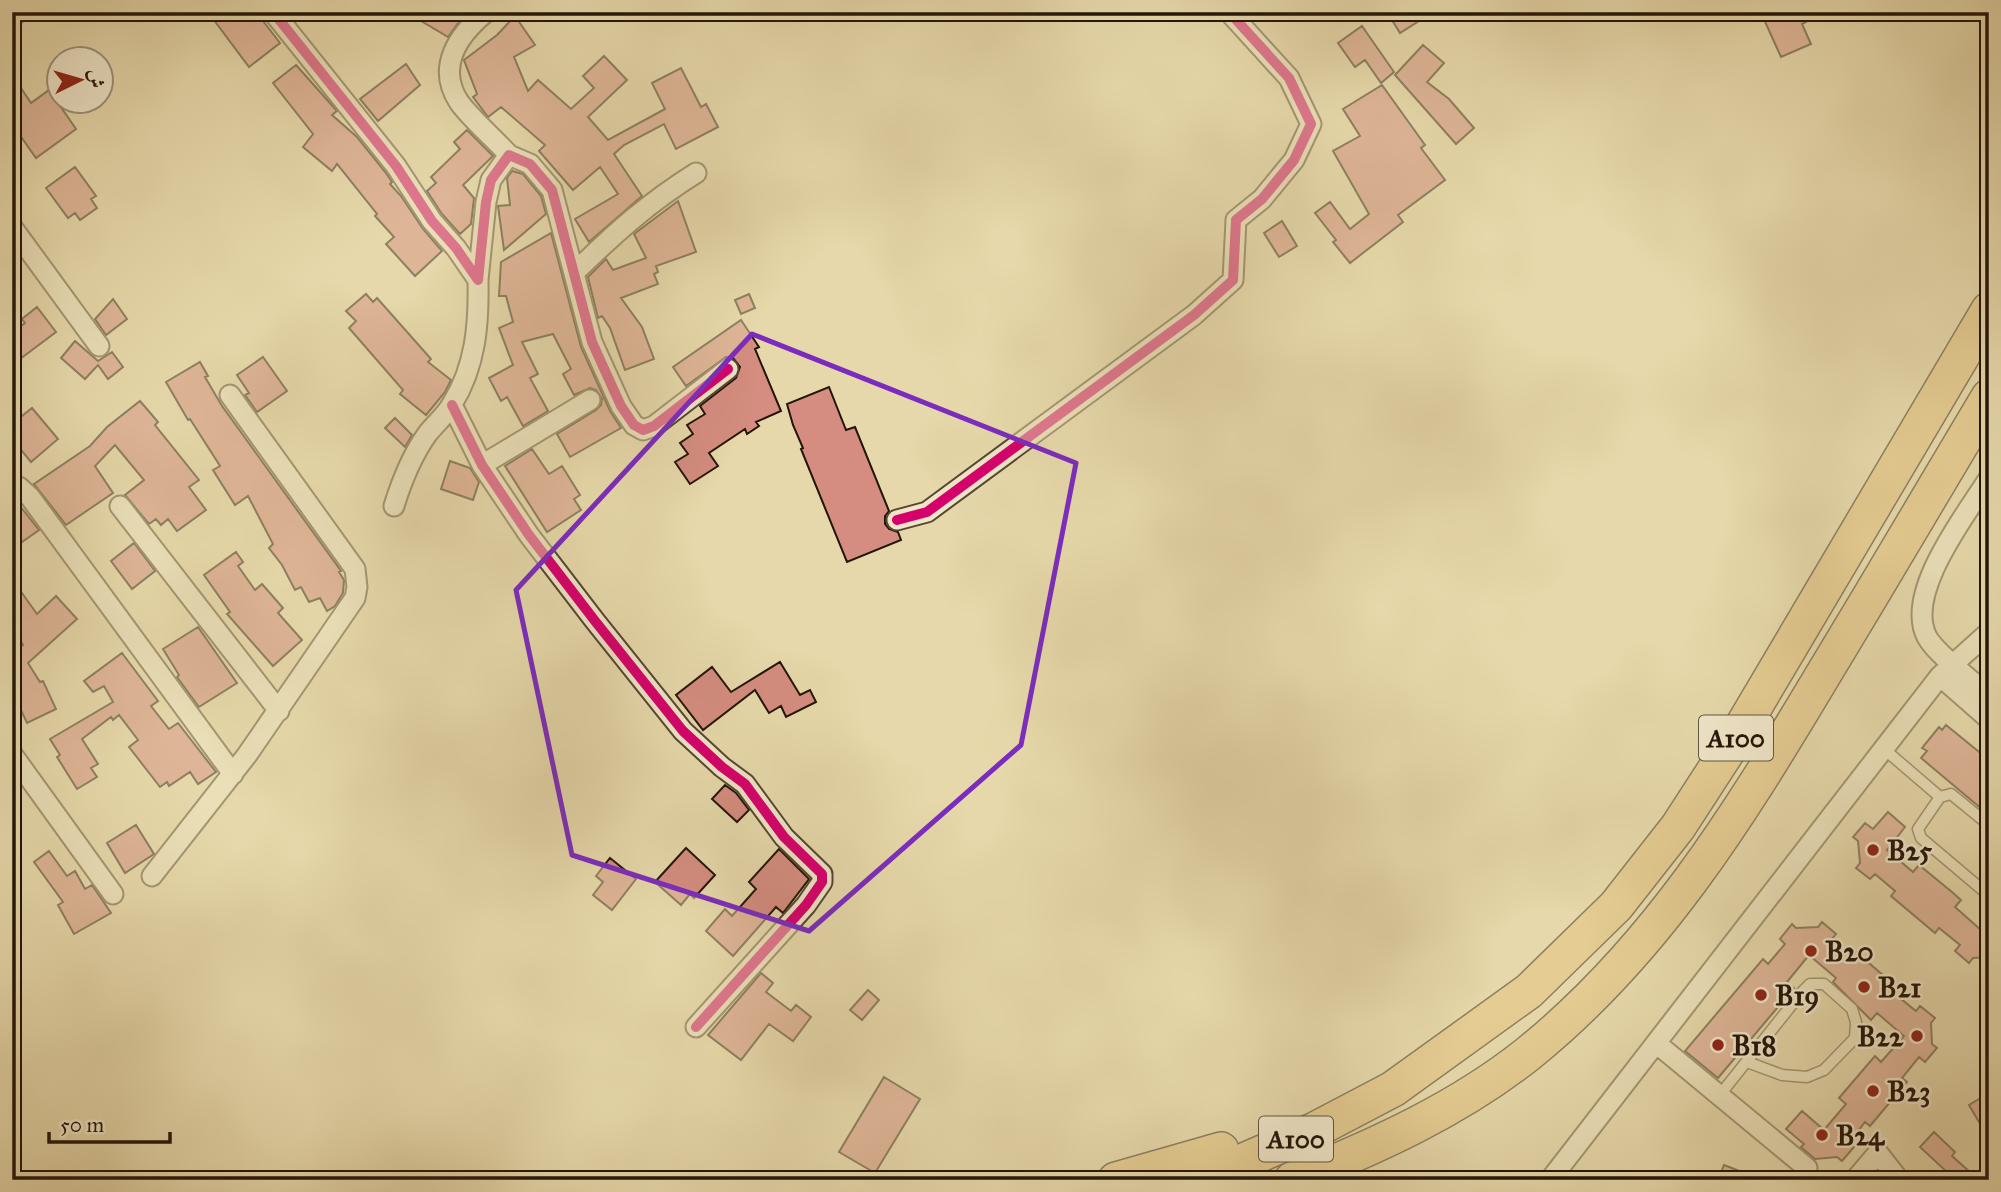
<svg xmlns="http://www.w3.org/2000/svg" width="2001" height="1192" font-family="'IM FELL Great Primer',Amiri,serif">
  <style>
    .building { fill: #d48d80; stroke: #231508; stroke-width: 2 }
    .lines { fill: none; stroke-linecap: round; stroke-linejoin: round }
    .service-casing { stroke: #544630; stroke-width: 13 }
    .minor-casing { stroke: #544630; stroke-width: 23 }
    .tertiary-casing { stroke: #544630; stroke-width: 26 }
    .motorway-casing { stroke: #231508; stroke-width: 38 }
    .service { stroke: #efe6c8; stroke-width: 10 }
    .minor { stroke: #efe6c8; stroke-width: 19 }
    .tertiary { stroke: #efe6c8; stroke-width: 23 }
    .motorway { stroke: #e3bc75; stroke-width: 35 }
    .cycleway-casing { stroke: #efe6c8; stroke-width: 15 }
    .cycleway { stroke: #d6006c; stroke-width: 10 }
    .marked { fill: none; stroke: #7b2cbf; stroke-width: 5; stroke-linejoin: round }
    .poi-dot { fill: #8f2418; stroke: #efe6c8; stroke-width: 2.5 }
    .labels { text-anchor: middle; stroke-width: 5; stroke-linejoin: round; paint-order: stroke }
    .shield { fill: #efe6c8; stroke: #605442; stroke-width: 2 }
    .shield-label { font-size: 26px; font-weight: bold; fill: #231508 }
    .poi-label { font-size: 28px; font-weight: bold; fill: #231508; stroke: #efe6c8; text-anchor: start }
  </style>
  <rect width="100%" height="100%" fill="#e6d8aa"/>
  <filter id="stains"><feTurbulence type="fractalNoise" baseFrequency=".00286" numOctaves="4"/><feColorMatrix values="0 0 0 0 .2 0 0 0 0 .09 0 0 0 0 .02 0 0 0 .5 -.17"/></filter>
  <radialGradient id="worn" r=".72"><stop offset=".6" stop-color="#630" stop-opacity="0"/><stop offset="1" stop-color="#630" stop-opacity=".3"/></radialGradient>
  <path class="building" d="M208 12H256L280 43 249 67Z
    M406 12H449L461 19 448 37Z
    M1387 12H1433L1400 33Z
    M1769 12H1802L1806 22 1802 24 1811 44 1781 57 1762 15Z
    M515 16 535 45 514 57 528 91 538 80 571 109 594 88 583 76 604 56 627 80 588 117 608 140 665 109 652 83 681 68 701 107 706 104 718 127 676 149 664 124 624 145 614 154 642 196 589 242 575 219 618 194 600 167 573 190 539 151 545 145 501 107 488 117 473 97 477 94 464 60 497 35Z
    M1362 26 1394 72 1381 83 1365 60 1355 67 1338 43Z
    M1423 45 1444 63 1427 82 1449 99 1474 128 1456 144 1395 75Z
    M406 64 420 85 378 121 360 99Z
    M296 65 337 111 332 115 357 137 386 173 392 182 390 184 401 196 423 229 442 251 415 276 386 244 394 237 375 216 377 214 337 164 332 171 303 147 313 134 273 83Z
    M1382 85 1425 145 1421 148 1445 180 1398 215 1403 222 1350 263 1333 242 1336 240 1315 213 1330 202 1350 229 1369 214 1333 151 1360 136 1343 109Z
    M21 88 31 103 49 90 76 129 36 158 12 124V94Z
    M467 130 493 156 463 185 474 198 471 224 460 234 442 214 427 191 436 183 431 177 460 149 454 142Z
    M75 167 96 196 91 199 97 208 80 220 75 213 68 218 46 188Z
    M512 171 523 174 541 196 546 214 504 250 498 206 510 205 507 178Z
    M678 201 696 252 656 266 658 272 654 274 658 284 621 298 642 327 654 359 625 370 610 328 602 316 598 318 588 277 606 259 613 270 646 258 634 234Z
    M1282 221 1297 246 1279 257 1264 233Z
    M551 233 581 347 610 411 621 428 570 457 557 434 596 410 601 405 602 399 596 390 590 388 574 395 563 374 571 369 553 334 522 342 538 374 530 378 548 411 523 426 507 397 501 401 489 378 513 365 499 328 513 322 506 296H499L501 262Z
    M366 294 373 302 377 298 431 359 428 362 451 380 445 392 426 415 400 394 403 390 349 328 356 321 346 311Z
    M749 294 755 308 741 314 735 300Z
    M113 299 127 319 106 335 95 319Z
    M37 307 56 332 12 365V333L25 323 22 319Z
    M741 320 759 347 755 349 781 411 756 422 759 426 747 434 745 429 709 453 718 466 690 484 675 462 688 454 680 443 693 434 687 425 705 414 700 406 736 378 740 367 733 358 726 357 686 386 673 367Z
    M75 341 98 361 112 352 123 367 108 379 98 365 85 379 61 358Z
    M263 357 287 391 257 412 245 395 249 393 237 375Z
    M200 362 208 376 205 377 222 406 341 571 339 572 344 580 343 593 335 606 327 611 320 598 309 602 301 587 295 590 282 565 269 548 273 544 248 496 235 505 213 470 220 466 190 419 188 420 166 382Z
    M829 387 846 430 855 427 889 511 885 516V524L889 529 898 532 901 540 847 562 801 449 803 448 793 425 787 404Z
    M140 401 158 422 155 425 199 480 189 487 206 510 177 531 168 519 161 525 156 519 149 524 125 495 144 480 115 445 95 466 113 493 66 525 34 484 90 446 107 427Z
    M32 408 58 439 31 462 12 439V424Z
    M395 418 412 435 405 447 385 428Z
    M532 449 549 474 562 466 580 495 574 499 581 510 547 532 505 466Z
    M450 461 470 468 479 482 473 500 441 489Z
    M16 501 39 530 12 549V505Z
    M134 543 155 571 132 589 111 561Z
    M236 552 243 562 238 566 255 590 262 584 283 608 278 613 302 640 273 666 227 614 230 612 204 575Z
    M12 579 37 614 56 596 77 619 28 663 40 682 43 681 56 709 27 723 12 691V652L23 645 12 621Z
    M198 627 237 683 199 707 177 677 179 675 163 649Z
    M122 653 158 701 151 706 169 729 178 723 216 772 198 784 190 772 169 786 167 782 160 787 129 747 138 740 119 715 113 720 111 717 82 739 98 764 91 768 97 777 77 789 57 757 60 755 50 739 113 702 104 686 93 692 84 681Z
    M780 662 800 695 810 690 816 702 786 717 781 706 769 713 755 690 703 730 676 695 712 667 731 692Z
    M1946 725 1989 760V815L1921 758 1927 751 1922 748 1939 727 1942 730Z
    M725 785 736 793 749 810 737 822 712 799Z
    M1888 812 1905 827 1887 850 1913 872 1919 865 1952 892 1961 900 1955 907 1981 930 1989 921V957L1973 958 1969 963 1955 951 1960 945 1939 928 1935 933 1891 896 1895 891 1875 874 1870 879 1856 868 1860 863 1858 841 1853 837 1865 823 1873 829Z
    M136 825 154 854 125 873 107 843Z
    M686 848 715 875 694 898 690 894 681 905 655 882Z
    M779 849 809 879 783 913 776 907 733 956 706 931 725 909 732 916 756 889 749 882Z
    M49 851 67 876 75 871 85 889 92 885 111 913 74 934 58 905 63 902 34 862Z
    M610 858 636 879 612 910 593 895 603 882 596 876Z
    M1822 922 1836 934 1832 939 1852 957 1856 952 1899 989 1895 994 1916 1011 1920 1006 1935 1018 1931 1023 1932 1044 1937 1048 1925 1062 1919 1057 1902 1078 1907 1082 1870 1126 1865 1122 1849 1143 1854 1147 1842 1161 1837 1157 1815 1159 1801 1147 1804 1144 1786 1129 1802 1111 1824 1130 1846 1104 1839 1098 1875 1056 1881 1062 1904 1036 1877 1013 1871 1020 1833 982 1836 978 1809 955 1787 982 1794 988 1718 1078 1685 1051 1763 959 1768 964 1785 944 1780 939 1792 924 1796 928 1818 927Z
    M761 973 773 983 766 992 791 1011 796 1005 811 1017 793 1041 769 1024 741 1060 708 1035Z
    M868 990 879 1000 862 1020 850 1010Z
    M884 1077 920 1099 875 1173 839 1152Z
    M1989 1093V1139L1969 1105Z
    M1934 1132 1955 1152 1952 1156 1979 1180H1941L1947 1172 1920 1147Z
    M1724 1165 1760 1179V1180H1718Z"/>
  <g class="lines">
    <defs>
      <path id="service" d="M1884 749 1940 797
        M1989 825 1951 794 1940 797 1918 829 1921 838 1985 892H1989
        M1719 1096 1802 992 1810 984H1824L1852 1009 1856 1022 1855 1038 1824 1070 1807 1077 1782 1075 1747 1062"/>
      <path id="minor" d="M273 12 396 166 432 221 456 248 478 280 486 202 491 180 509 155 530 164 552 190 592 342 621 406 634 425 643 430 654 426 728 369
        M486 12C458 35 436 67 459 102 471 119 495 139 509 155
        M12 227 99 346
        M575 272C615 233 648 203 696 173
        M452 405 482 465 529 535 595 621 683 731 722 767 745 784 784 837 822 874V882L806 905 696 1027
        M482 465 590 400
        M1989 478C1966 515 1904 593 1927 637 1936 654 1973 681 1989 696
        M12 489 19 487 30 497 233 774
        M120 506 279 711
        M394 506C402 480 412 455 428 433 436 423 446 415 452 404 476 366 479 323 478 280
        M897 520 927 512 1194 315 1233 280 1236 220 1262 199 1294 160 1311 124 1289 78 1229 12
        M1940 676 1989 719
        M12 754 113 894
        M152 876 247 755 355 598 357 587 355 569 230 395
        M1656 1043 1807 1168
        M1550 1180 1940 676 1989 632
        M1855 1180 1878 1153 1899 1180"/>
      <path id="tertiary" d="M12 15 16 12"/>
      <path id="motorway" d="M1116 1180 1221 1150
        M1194 1180 1221 1171 1313 1131 1393 1089 1529 991 1616 906 1678 827 1737 736 1989 310
        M1292 1180C1375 1147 1459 1109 1529 1053 1655 951 1738 817 1820 680 1877 586 1933 491 1989 397"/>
    </defs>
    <use href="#service" class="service-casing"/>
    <use href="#minor" class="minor-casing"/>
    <use href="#tertiary" class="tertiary-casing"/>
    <use href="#motorway" class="motorway-casing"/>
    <use href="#service" class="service"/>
    <use href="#minor" class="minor"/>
    <use href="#tertiary" class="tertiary"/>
    <use href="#motorway" class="motorway"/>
    <defs>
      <path id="cycleway" d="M273 12 396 166 432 221 456 248 478 280 486 202 491 180 509 155 530 164 552 190 592 342 621 406 634 425 643 430 654 426 728 369
        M452 405 482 465 529 535 595 621 683 731 722 767 745 784 784 837 822 874V882L806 905 696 1027
        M897 520 927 512 1194 315 1233 280 1236 220 1262 199 1294 160 1311 124 1289 78 1229 12"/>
    </defs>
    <use href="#cycleway" class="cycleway-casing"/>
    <use href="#cycleway" class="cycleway"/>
  </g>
  <path d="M0 0H2001V1192H0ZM752 334 1076 463 1021 745 809 931 572 855 516 590Z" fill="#e6d8aa" fill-opacity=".55" fill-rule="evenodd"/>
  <path class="marked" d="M752 334 1076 463 1021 745 809 931 572 855 516 590Z"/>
  <g class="poi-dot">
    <circle cx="1873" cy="850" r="7"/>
    <circle cx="1811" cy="951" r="7"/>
    <circle cx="1864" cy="987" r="7"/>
    <circle cx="1761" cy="995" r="7"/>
    <circle cx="1917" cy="1036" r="7"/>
    <circle cx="1718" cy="1045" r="7"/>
    <circle cx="1873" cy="1091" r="7"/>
    <circle cx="1822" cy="1135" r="7"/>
  </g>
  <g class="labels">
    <g class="shield">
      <rect x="1699" y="715.5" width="74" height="45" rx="5"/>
      <rect x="1259" y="1116.5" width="74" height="45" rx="5"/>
    </g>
    <g class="shield-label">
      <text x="1736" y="747">A100</text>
      <text x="1296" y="1148">A100</text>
    </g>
    <g class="poi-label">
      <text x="1887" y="860">B25</text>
      <text x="1825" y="961">B20</text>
      <text x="1878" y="997">B21</text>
      <text x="1775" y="1005">B19</text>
      <text x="1903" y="1046" text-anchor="end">B22</text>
      <text x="1732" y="1055">B18</text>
      <text x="1887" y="1101">B23</text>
      <text x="1836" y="1145">B24</text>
    </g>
  </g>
  <rect width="2001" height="1192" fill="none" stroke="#e6d8aa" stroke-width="42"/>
  <rect x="14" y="14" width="1973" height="1164" fill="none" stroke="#231508" stroke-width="3.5"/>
  <rect x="21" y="21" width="1959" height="1150" fill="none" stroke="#231508" stroke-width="2"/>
  <g transform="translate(80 80) rotate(85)"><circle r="33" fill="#efe6c8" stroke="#9d927b" stroke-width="2"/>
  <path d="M0-5L12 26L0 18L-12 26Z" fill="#8f2418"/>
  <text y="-10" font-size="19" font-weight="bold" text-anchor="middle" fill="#231508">ش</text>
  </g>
  <path d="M49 1132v10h121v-10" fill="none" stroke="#231508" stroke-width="3.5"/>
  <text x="60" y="1132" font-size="21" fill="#231508" stroke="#efe6c8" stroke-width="5" paint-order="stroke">50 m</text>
  <rect width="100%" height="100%" filter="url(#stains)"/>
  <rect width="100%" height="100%" fill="url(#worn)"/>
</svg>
